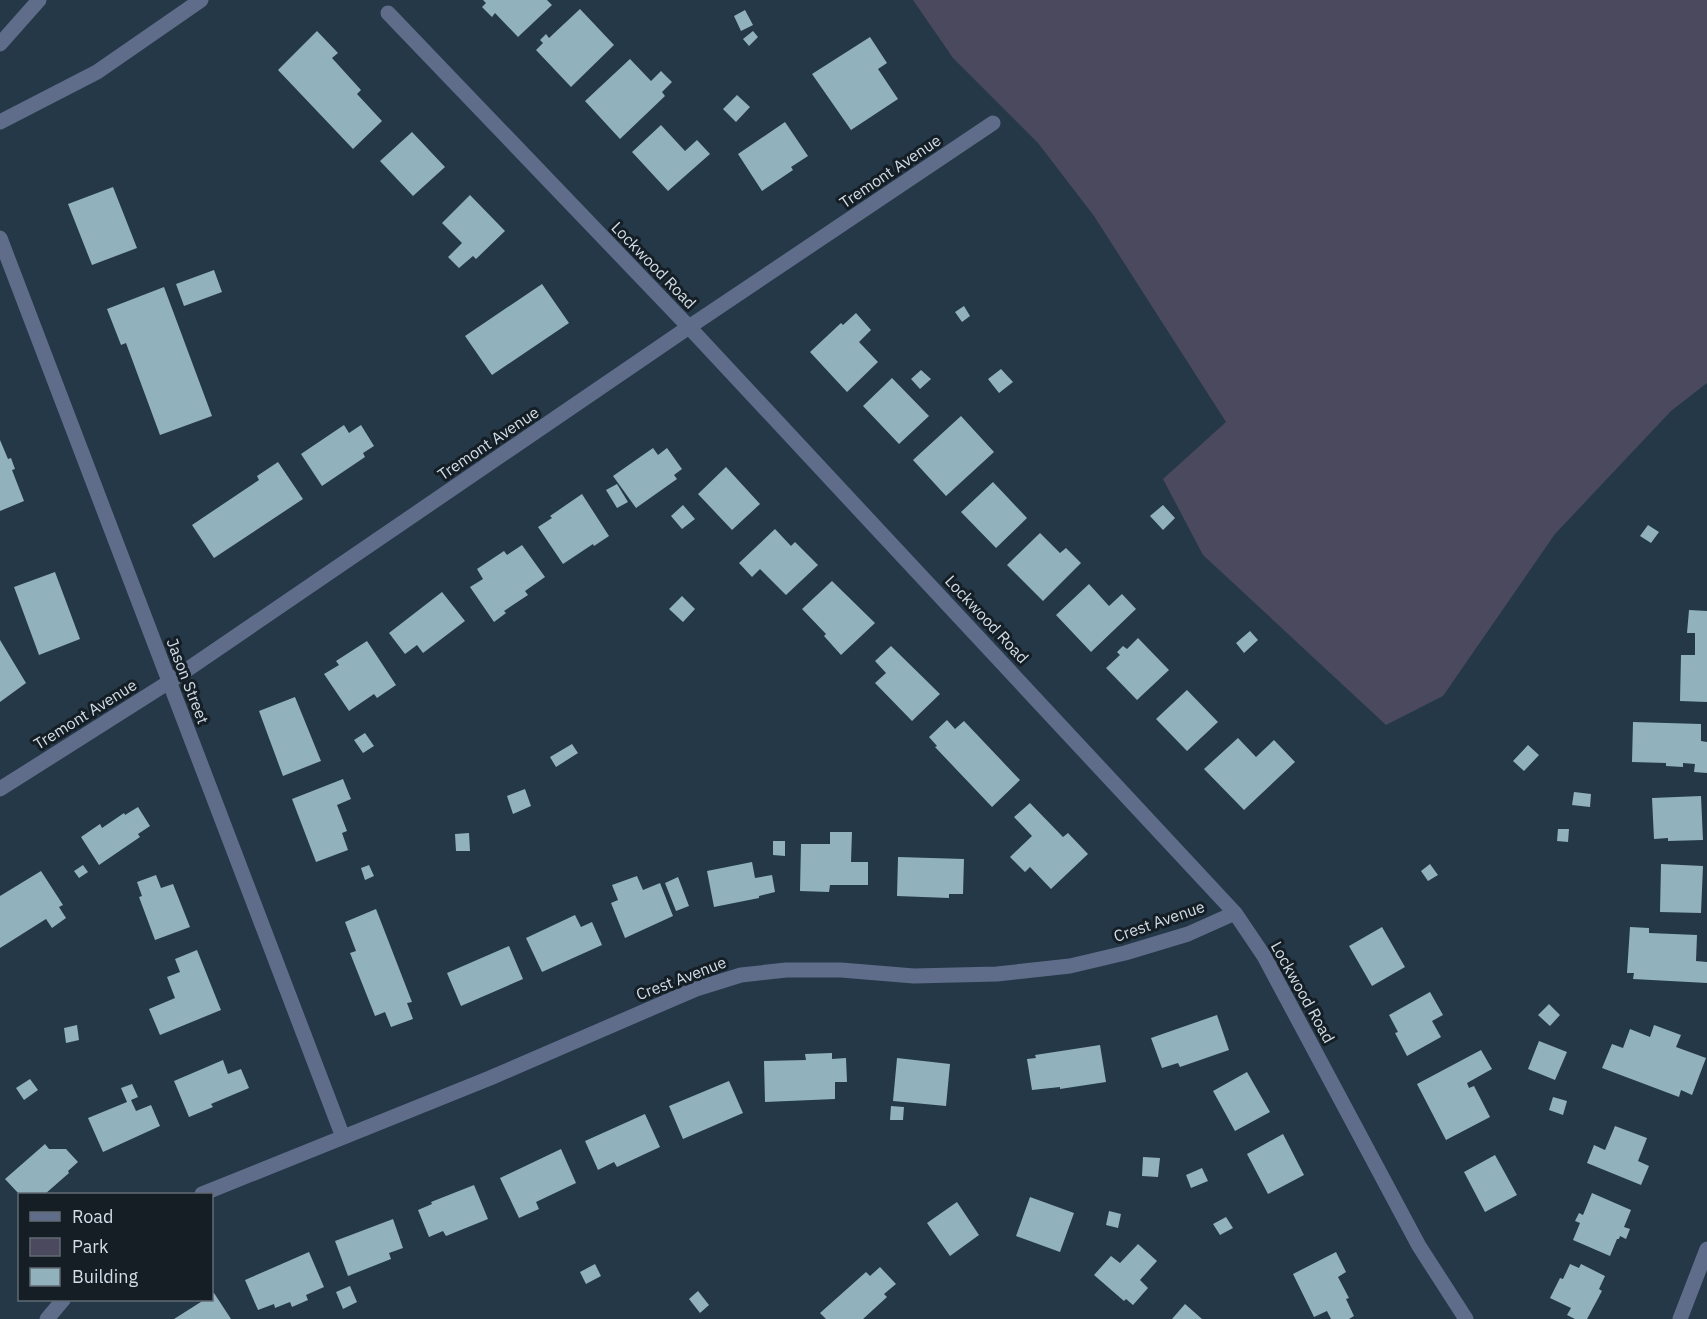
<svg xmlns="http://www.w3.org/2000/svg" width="1707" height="1319" font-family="'IBM Plex Sans',sans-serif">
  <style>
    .green { fill: #4b495d }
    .building { fill: #91b2bc }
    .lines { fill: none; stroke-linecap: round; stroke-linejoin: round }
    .minor { stroke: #5f6d8a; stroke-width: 15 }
    .labels { text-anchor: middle; stroke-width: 6; stroke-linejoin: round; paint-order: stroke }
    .street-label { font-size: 16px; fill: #d2dee8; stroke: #151e25 }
  </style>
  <rect width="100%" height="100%" fill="#243848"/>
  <path class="green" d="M913 0H1707V383L1671 411 1555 534 1443 696 1386 725 1203 555 1163 479 1226 422 1094 216 1038 143 953 58Z"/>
  <path class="building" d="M483 0H547L552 5 518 37 495 13 492 17 482 7 486 3Z
    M580 9 614 45 571 87 536 50 543 43 540 40 546 34 549 38Z
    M745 10 753 25 741 31 734 16Z
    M317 31 338 53 332 58 361 90 357 94 382 121 353 149 278 70Z
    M753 31 758 37 749 46 743 39Z
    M870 37 887 63 878 69 898 99 851 130 812 74Z
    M630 59 651 81 661 71 672 82 662 92 665 96 620 139 585 101Z
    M737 95 750 107 736 122 723 109Z
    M785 122 808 156 791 167 793 170 762 191 738 154Z
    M661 125 685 151 697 140 710 154 668 191 632 152Z
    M412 132 445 167 413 196 380 161Z
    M113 187 137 248 92 265 68 204Z
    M470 195 505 231 476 259 473 256 459 268 448 257 462 243 442 223Z
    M214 270 222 292 184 306 176 284Z
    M542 284 569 323 492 375 465 336Z
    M164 287 212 416 160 435 126 343 121 345 107 309Z
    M964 306 970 316 962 322 955 312Z
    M856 313 871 330 859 342 878 362 847 392 810 352 841 323 843 325Z
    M1001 369 1013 382 999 393 988 379Z
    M921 370 931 379 920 389 911 379Z
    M892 378 929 416 899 444 863 406Z
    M961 416 994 452 946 496 913 460Z
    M344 425 349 433 361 425 374 446 363 453 365 457 322 486 301 454Z
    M0 440 8 459 11 458 15 469 12 470 24 501 0 511Z
    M653 448 658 455 667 448 682 469 674 475 677 479 636 508 613 476Z
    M278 462 303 499 214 558 192 525 259 480 257 476Z
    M726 467 760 504 732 530 698 494Z
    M993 482 1027 518 996 548 961 512Z
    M617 484 628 502 617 508 606 490Z
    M582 494 609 536 594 546 593 544 563 564 538 527 552 518 550 516Z
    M683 505 695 519 682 529 671 516Z
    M1163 505 1175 518 1163 530 1150 516Z
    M1648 525 1659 532 1651 543 1640 536Z
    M775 529 791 546 795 542 818 565 786 595 760 569 752 577 739 563Z
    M1040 533 1060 553 1066 548 1081 563 1043 601 1007 565Z
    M522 545 545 577 525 591 528 595 504 611 506 613 494 622 470 587 483 579 477 569 504 551 507 555Z
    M55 572 80 639 39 655 14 587Z
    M832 581 875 623 841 655 824 636 826 634 802 609Z
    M1089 584 1109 606 1122 594 1136 609 1091 652 1056 615Z
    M442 592 465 621 423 653 417 645 405 654 389 633Z
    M682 596 695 609 683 622 669 609Z
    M1689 610 1707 611V702L1680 701 1681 655H1695V633H1687Z
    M1250 631 1258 640 1244 653 1236 643Z
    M1138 638 1169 670 1137 700 1106 668 1120 655 1117 652 1123 646 1127 649Z
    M0 640 26 683 0 702Z
    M367 641 396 685 377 698 374 694 349 711 324 674 339 665 336 661Z
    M891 646 940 694 912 721 875 683 886 673 875 661Z
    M1187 690 1218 722 1187 751 1156 719Z
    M295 697 321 761 283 776 259 711Z
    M947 720 955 729 964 721 1020 780 992 807 935 747 937 746 929 737Z
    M1633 722 1701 724V741L1707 742V773L1694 772 1695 764 1683 763V767L1666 766V763L1632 762Z
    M365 733 374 746 363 753 354 740Z
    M1238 738 1256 757 1274 740 1295 762 1244 810 1204 769Z
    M572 744 578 753 556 767 550 757Z
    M1528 745 1539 755 1524 771 1513 761Z
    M343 779 351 799 337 805 347 831 342 833 348 850 316 862 292 799Z
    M525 789 531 806 513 814 507 796Z
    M1574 792 1591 794 1590 807 1572 805Z
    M1701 796 1703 840 1668 841V838L1654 839 1652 798Z
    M1030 803 1063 837 1068 833 1088 854 1051 889 1030 867 1025 872 1010 857 1032 836 1014 817Z
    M138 807 150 826 138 834 140 837 99 865 81 837 100 824 102 828 124 813 125 815Z
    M1558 829H1569L1568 842 1557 841Z
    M830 832H852L851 862H868V885H830L829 892 800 891 801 844H830Z
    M469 833 470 851H456L455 834Z
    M773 841H785V856L773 855Z
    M898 857 964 859 963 894H949V898L897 896Z
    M752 862 755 878 772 875 775 892 759 896V898L714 907 707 871Z
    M1430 864 1438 875 1428 881 1421 871Z
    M1661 864 1703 866 1701 913 1660 912Z
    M83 865 88 872 79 878 74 871Z
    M369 865 374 876 365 880 361 868Z
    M41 871 63 905 59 907 66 918 52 928 46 919 0 948V896Z
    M156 875 161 888 173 884 190 927 155 940 139 897 142 896 137 882Z
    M637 876 643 890 660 883 673 916 625 938 611 903 618 900 612 885Z
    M678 877 689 906 676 911 665 883Z
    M376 909 412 1002 407 1003 413 1019 391 1027 385 1012 375 1016 350 953 356 951 345 922Z
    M575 915 581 927 592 922 602 945 542 972 526 938Z
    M1382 927 1405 967 1372 986 1349 946Z
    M1630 927 1649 928V933L1697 935 1696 961 1707 962V983L1633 979 1634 973H1627Z
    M509 946 523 979 461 1006 447 973Z
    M197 950 221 1010 160 1035 149 1009 175 998 167 977 180 972 175 959Z
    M1430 992 1443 1015 1432 1021 1441 1037 1407 1056 1395 1033 1398 1032 1389 1015Z
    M1549 1004 1560 1015 1550 1026 1538 1015Z
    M1217 1015 1229 1050 1180 1067 1178 1063 1162 1068 1151 1038Z
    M77 1025 79 1040 66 1043 64 1028Z
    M1654 1025 1681 1035 1676 1047 1706 1058 1692 1095 1681 1090 1679 1097 1602 1068 1612 1044 1623 1048 1630 1029 1650 1037Z
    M1539 1041 1567 1052 1555 1080 1528 1069Z
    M1100 1045 1106 1082 1060 1089V1087L1032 1090 1027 1059 1036 1058 1035 1055Z
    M1481 1050 1492 1069 1467 1083 1469 1088 1474 1086 1490 1117 1446 1140 1417 1084Z
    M832 1053V1059L846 1058 847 1082H835V1099L765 1102 764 1061 806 1060 805 1054Z
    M897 1058 950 1064 946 1106 893 1101Z
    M223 1060 228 1074 241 1069 249 1088 211 1104 213 1107 189 1117 174 1081Z
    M1247 1072 1270 1112 1235 1131 1213 1091Z
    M30 1079 38 1090 24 1100 16 1088Z
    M729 1081 743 1113 683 1139 669 1106Z
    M132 1084 138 1097 131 1100 136 1111 151 1105 160 1126 103 1152 88 1118 127 1102 121 1088Z
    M1553 1097 1567 1101 1563 1115 1549 1110Z
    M891 1106 904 1107 903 1120H890Z
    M645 1114 660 1147 617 1167 614 1162 598 1170 585 1141Z
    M1615 1126 1647 1138 1638 1161 1649 1166 1641 1185 1587 1163 1594 1145 1605 1150Z
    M1283 1134 1304 1175 1268 1194 1247 1154Z
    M45 1144 49 1149H66L78 1162 68 1171 69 1173 45 1194H19L5 1179Z
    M561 1149 576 1183 536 1202 539 1209 519 1218 500 1178Z
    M1495 1155 1517 1195 1485 1212 1464 1172Z
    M1143 1157 1160 1158 1158 1177 1142 1176Z
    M1202 1168 1208 1181 1191 1188 1186 1175Z
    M474 1185 488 1219 446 1236 443 1231 429 1237 418 1210 432 1204 431 1202Z
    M1592 1193 1631 1210 1624 1227 1630 1229 1626 1239 1620 1236 1619 1239H1617L1610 1256 1573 1240 1580 1223 1575 1221 1579 1213 1583 1215Z
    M1030 1197 1074 1213 1060 1252 1016 1236Z
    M957 1202 979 1235 950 1256 927 1223Z
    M1109 1211 1121 1214 1118 1228 1106 1225Z
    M1226 1217 1233 1228 1220 1235 1213 1224Z
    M393 1219 403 1248 389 1253 391 1259 348 1276 335 1241Z
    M1138 1244 1157 1261 1140 1280 1148 1288 1133 1305 1126 1299 1124 1301 1094 1275 1111 1256 1120 1263Z
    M309 1252 324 1287 306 1295 308 1300 292 1307 290 1302 275 1308 274 1304 258 1310 245 1280Z
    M1336 1252 1346 1272 1338 1277 1349 1298 1346 1299 1354 1316 1349 1319H1331L1327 1311 1314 1317 1293 1274Z
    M595 1264 601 1276 586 1284 580 1272Z
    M1570 1264 1579 1268 1581 1264 1605 1276 1599 1289 1602 1291 1587 1319H1575L1567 1315 1571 1308 1550 1298 1560 1278 1563 1279Z
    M880 1267 896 1284 884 1294 887 1297 863 1319H826L820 1313 866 1272 870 1276Z
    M350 1286 357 1302 343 1309 336 1292Z
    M698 1291 709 1305 700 1313 689 1299Z
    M214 1293 231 1319H174L204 1300H212V1294Z
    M1185 1304 1202 1319H1172Z"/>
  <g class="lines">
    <path class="minor" d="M388 13 689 327 1235 913 1264 956 1419 1246 1466 1319
      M0 44 39 0
      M0 122 97 72 201 0
      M0 238 343 1137
      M0 789 169 682 689 327 993 123
      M202 1194 490 1078 696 989 741 975 786 970H841L914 976 997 974 1070 966 1125 953 1188 934 1235 913
      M47 1319 63 1300
      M1680 1319 1707 1249"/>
  </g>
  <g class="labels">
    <g class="street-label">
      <text transform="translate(890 171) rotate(-34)" y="6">Tremont Avenue</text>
      <text transform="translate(654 265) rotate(46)" y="6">Lockwood Road</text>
      <text transform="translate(488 443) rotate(-34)" y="6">Tremont Avenue</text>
      <text transform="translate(987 619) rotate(47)" y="6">Lockwood Road</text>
      <text transform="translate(188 681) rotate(69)" y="6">Jason Street</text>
      <text transform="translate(85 714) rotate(-32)" y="6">Tremont Avenue</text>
      <text transform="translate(1159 921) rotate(-19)" y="6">Crest Avenue</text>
      <text transform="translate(681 978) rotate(-21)" y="6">Crest Avenue</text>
      <text transform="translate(1303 992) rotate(61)" y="6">Lockwood Road</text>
    </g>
  </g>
  <rect x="18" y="1193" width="195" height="108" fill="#151e25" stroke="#616b73" stroke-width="1.5"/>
  <rect x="30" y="1212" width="30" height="9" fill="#5f6d8a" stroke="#616b73" stroke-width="1.5"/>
  <text x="72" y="1223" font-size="18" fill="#d2dee8">Road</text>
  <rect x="30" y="1238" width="30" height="18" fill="#4b495d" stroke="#616b73" stroke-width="1.5"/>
  <text x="72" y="1253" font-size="18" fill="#d2dee8">Park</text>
  <rect x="30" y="1268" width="30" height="18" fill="#91b2bc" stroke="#616b73" stroke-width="1.5"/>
  <text x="72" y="1283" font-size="18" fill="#d2dee8">Building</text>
</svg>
